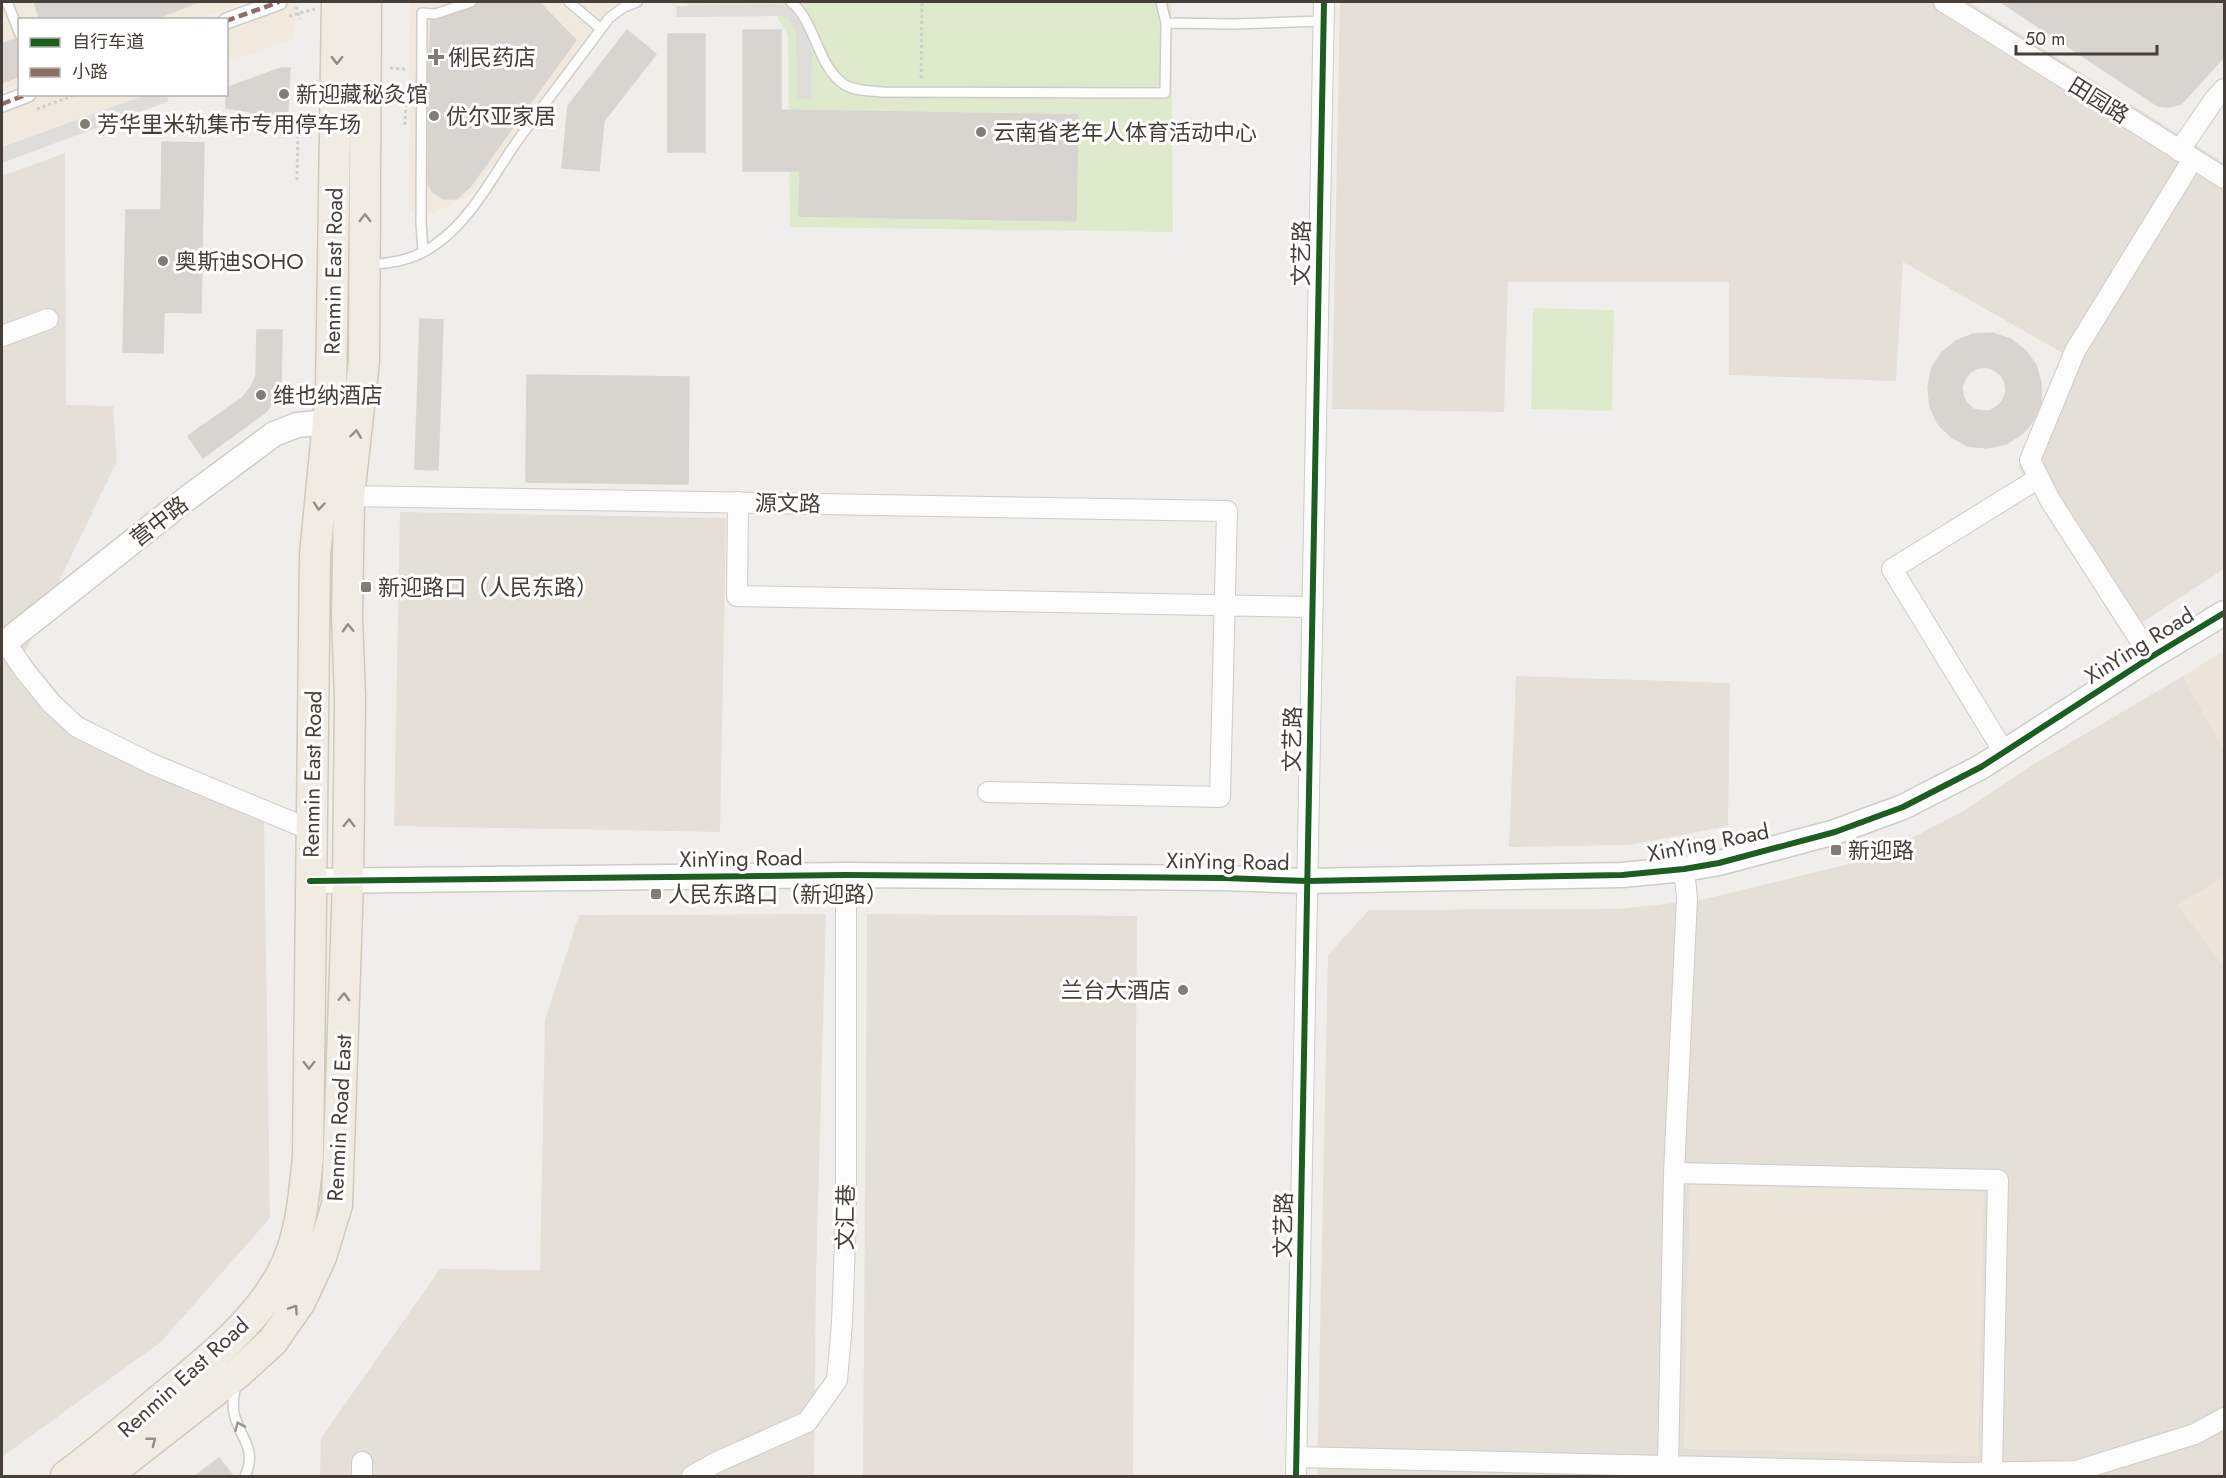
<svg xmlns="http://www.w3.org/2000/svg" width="2226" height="1478" font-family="Jost,'Noto Sans SC',sans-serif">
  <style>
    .residential { fill: #e4e0d8 }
    .commercial { fill: #f2e9de }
    .education { fill: #ebe5da }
    .green { fill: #dfeacc }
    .parking { fill: #dfddda }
    .building { fill: #d8d5d1; stroke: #d8d5d1; stroke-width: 1.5; fill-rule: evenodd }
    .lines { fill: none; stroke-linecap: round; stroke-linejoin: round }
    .service-casing { stroke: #ceccc8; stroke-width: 12 }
    .pedestrian-casing { stroke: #ceccc8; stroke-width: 18 }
    .minor-casing { stroke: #ceccc8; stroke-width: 22 }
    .tertiary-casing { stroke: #ceccc8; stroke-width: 27 }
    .primary-casing { stroke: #d2c9b9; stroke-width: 33 }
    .path { stroke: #d1cecb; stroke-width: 3; stroke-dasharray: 3 3; stroke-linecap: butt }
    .service { stroke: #fdfcfc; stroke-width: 9 }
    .pedestrian { stroke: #fdfcfc; stroke-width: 15 }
    .minor { stroke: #fdfcfc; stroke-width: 20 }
    .tertiary { stroke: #fdfcfc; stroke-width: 24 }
    .primary { stroke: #f0ece4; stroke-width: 30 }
    .quiet { stroke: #8d6e63; stroke-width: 4.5; stroke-dasharray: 9 4.5; stroke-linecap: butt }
    .cycleway-casing { stroke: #fff; stroke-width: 10 }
    .cycleway { stroke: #1b5e20; stroke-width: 6 }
    .oneway { stroke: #928d85 }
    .oneway2 { stroke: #989490 }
    .poi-dot { fill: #827c76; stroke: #fff; stroke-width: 2 }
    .labels { text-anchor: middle; stroke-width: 6; stroke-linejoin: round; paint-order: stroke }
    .poi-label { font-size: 22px; fill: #463f37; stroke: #fff; text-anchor: start }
    .street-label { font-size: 22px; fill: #463f37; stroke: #fff }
  </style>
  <rect width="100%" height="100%" fill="#f0eeeb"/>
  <path class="residential" d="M1340 2H1969L2224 163V569L2123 635 2018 467 2080 363 1903 262 1896 381 1729 375V282H1508L1504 412 1332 409Z
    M65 153 66 405 113 406 117 461 25 652 73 711 264 822 270 1218 162 1341 2 1457V176Z
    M400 512 726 518 720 832 394 826Z
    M1516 676 1730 683 1728 826 1629 845 1509 847Z
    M2183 676 2224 751V877L2178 905 2224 967V1476H1317L1328 955 1369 910 1619 909 1701 900 1874 858 1965 810 2034 764Z
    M826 914 816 1275 814 1476H320L321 1438 440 1269 540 1270 545 1020 579 915Z
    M867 914 1137 916 1133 1476H863Z"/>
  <path class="commercial" d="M2 2H248L198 19 20 20 19 84 2 91Z
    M261 2H296L294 38 227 63 226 20H213Z
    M410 2H614L470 195 432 214 409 212Z
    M20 94 142 95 2 146V98Z"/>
  <path class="education" d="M2224 651V751L2183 676Z
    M2224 877V967L2178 905Z
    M1690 1185 1984 1192 1978 1456 1684 1449Z"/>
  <path class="green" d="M687 2H1171L1173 232 790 227 788 36 770 4 688 10Z
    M1533 308 1614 310 1612 411 1531 409Z"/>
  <path class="parking" d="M779 4 789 8 797 17 809 41 812 55 811 99H797L796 33 789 19 780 16 677 17 676 6Z
    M144 95H166L169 101 2 163V147Z"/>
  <path class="building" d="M34 2H196V3L152 20H40Z
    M478 2H539L576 40 470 187 456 199H443L432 191 428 183V78L431 20H437L473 8Z
    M2001 2H2224V57L2181 104 2169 107 2158 106Z
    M627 30 656 54 604 121 599 171 562 168 568 106Z
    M743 30H781V110L1078 115 1076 221 799 216 800 171H743Z
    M668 34H705V152H668Z
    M15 39 20 41V76L2 83V44Z
    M281 68H290L287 127 247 111 226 108V88Z
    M162 142 204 143 201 313 164 312 163 353 123 352 126 210H161Z
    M420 319 443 320 438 470 415 469Z
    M257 330H282L281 384 278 393 267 411 203 458 188 436 243 397 250 388 256 377Z
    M1992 333 2010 339 2025 350 2036 365 2041 383V402L2033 421 2022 434 2006 444 1987 448 1968 446 1951 437 1938 424 1930 407 1928 388 1931 370 1941 353 1956 341 1973 334ZM1986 367 1994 370 2001 375 2005 383 2006 392 2003 400 1998 406 1990 411H1982L1973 409 1967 403 1963 396 1962 387 1965 379 1970 372 1978 368Z
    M527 375 689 377 688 484 526 482Z
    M219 1458 233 1476H195Z"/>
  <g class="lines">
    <defs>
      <path id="service" d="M7 2 20 34
        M569 2 601 29
        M791 2C816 22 817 67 845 85 856 91 870 91 882 92L1165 93 1166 23 1234 24 1324 21
        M1161 2 1166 23
        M423 252 421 222 422 13 435 14 471 2
        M367 265C393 263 415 260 436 244 473 218 493 175 518 140 548 99 579 59 609 18L624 7 637 2
        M236 1384C234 1394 232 1403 234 1413 239 1437 258 1449 245 1476"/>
      <path id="pedestrian" d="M226 21 279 2
        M2 104 28 94"/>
      <path id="minor" d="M1944 2 2224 178
        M2179 151 2214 100 2224 89
        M2 336 48 319
        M349 496 1227 511 1220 797 988 792
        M738 502 737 596 1313 607
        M5 642 25 671 51 703 77 727 152 764 311 830
        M2151 657 2050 500 2030 460 2075 351 2193 159
        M2004 752 1892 569 2039 478
        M1674 1173 1687 898 1684 869
        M1296 1457 1955 1473 2076 1471 2195 1434 2224 1418
        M1668 1466 1674 1173 1998 1180 1992 1472
        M362 1476V1462
        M692 1476 717 1462 807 1422 837 1380 842 1323 846 1215V875
        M1296 1476 1324 2"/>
      <path id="tertiary" d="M2 645 185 500 274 434 297 425 329 422
        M310 881 846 875 1224 878 1307 881 1622 875 1684 869 1719 863 1835 832 1903 807 1981 767 2151 657 2224 613"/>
      <path id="primary" d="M66 1476C99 1452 130 1425 161 1399 205 1362 253 1326 281 1275 301 1240 304 1195 308 1156L315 555 331 391 337 2
        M106 1476 238 1373 273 1341 300 1302 321 1257 337 1205 348 882 350 697 347 617 349 496 364 361 366 2"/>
    </defs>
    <use href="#service" class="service-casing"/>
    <use href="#pedestrian" class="pedestrian-casing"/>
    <use href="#minor" class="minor-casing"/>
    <use href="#tertiary" class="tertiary-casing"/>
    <use href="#primary" class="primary-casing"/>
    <path class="path" d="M296 7 300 19
      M289 16 315 9
      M390 68 406 69
      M921 78 922 2
      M37 109 77 94
      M405 125 406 99
      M297 180 298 123
      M294 387 306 398"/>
    <use href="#service" class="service"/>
    <use href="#pedestrian" class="pedestrian"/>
    <use href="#minor" class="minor"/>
    <use href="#tertiary" class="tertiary"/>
    <use href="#primary" class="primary"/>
    <path class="quiet" d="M226 21 279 2
      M2 104 28 94"/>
    <defs>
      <path id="cycleway" d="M310 881 846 875 1224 878 1307 881 1622 875 1684 869 1719 863 1835 832 1903 807 1981 767 2151 657 2224 613
        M1296 1476 1324 2"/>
    </defs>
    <use href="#cycleway" class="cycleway-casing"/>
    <use href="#cycleway" class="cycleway"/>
  </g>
  <defs><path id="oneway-chevron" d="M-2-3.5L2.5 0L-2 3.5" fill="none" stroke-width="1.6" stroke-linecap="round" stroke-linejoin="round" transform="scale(1.5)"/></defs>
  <g class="oneway">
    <use href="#oneway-chevron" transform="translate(337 60) rotate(91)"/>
    <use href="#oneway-chevron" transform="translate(365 218) rotate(-90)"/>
    <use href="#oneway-chevron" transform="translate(356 434) rotate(-83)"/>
    <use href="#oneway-chevron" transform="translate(319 506) rotate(95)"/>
    <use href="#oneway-chevron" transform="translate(348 628) rotate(-92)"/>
    <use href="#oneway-chevron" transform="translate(349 823) rotate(-89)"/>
    <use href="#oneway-chevron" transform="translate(344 997) rotate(-88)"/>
    <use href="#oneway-chevron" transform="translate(309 1065) rotate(90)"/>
    <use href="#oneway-chevron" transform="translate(294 1309) rotate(-56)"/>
    <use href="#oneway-chevron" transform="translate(152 1441) rotate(-38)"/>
  </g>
  <use class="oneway2" href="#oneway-chevron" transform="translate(239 1426) rotate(-114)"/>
  <g class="poi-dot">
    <path d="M433 48h6v6h6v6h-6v6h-6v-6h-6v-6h6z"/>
    <circle cx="284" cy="94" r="6"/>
    <circle cx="434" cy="116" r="6"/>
    <circle cx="85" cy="124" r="6"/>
    <circle cx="981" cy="132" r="6"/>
    <circle cx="163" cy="261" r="6"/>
    <circle cx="261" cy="395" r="6"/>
    <rect x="360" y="581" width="12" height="12" rx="3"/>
    <rect x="1830" y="844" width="12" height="12" rx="3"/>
    <rect x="650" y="888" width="12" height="12" rx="3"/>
    <circle cx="1183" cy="990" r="6"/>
  </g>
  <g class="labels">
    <g class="poi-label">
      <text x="448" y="65">俐民药店</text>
      <text x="296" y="102">新迎藏秘灸馆</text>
      <text x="446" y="124">优尔亚家居</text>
      <text x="97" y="132">芳华里米轨集市专用停车场</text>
      <text x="993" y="140">云南省老年人体育活动中心</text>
      <text x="175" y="269">奥斯迪SOHO</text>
      <text x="273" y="403">维也纳酒店</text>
      <text x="378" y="595">新迎路口（人民东路）</text>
      <text x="1848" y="858">新迎路</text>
      <text x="668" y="902">人民东路口（新迎路）</text>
      <text x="1171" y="998" text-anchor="end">兰台大酒店</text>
    </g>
    <g class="street-label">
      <text transform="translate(2099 100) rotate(32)" y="8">田园路</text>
      <text transform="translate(1301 253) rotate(-89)" y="8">文艺路</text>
      <text transform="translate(333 271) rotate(-89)" y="8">Renmin East Road</text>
      <text transform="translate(788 503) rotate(1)" y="8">源文路</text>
      <text transform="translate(159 521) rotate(-38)" y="8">营中路</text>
      <text transform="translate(2139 645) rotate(-32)" y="8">XinYing Road</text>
      <text transform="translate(1292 739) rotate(-89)" y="8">文艺路</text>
      <text transform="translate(312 774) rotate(-89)" y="8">Renmin East Road</text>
      <text transform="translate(1708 842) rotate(-11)" y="8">XinYing Road</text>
      <text transform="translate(741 858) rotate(-1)" y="8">XinYing Road</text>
      <text transform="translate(1228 861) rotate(1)" y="8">XinYing Road</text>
      <text transform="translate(339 1118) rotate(-87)" y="8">Renmin Road East</text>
      <text transform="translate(845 1217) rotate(-89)" y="8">文汇巷</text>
      <text transform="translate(1283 1225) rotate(-89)" y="8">文艺路</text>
      <text transform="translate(183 1377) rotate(-42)" y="8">Renmin East Road</text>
    </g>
  </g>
  <rect width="2226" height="1478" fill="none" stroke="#463f37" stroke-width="6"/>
  <rect x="18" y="18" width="210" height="78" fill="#ffffff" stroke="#b5b2af" stroke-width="1.5"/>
  <rect x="30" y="38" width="30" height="9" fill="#1b5e20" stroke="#b5b2af" stroke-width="1.5"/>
  <text x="72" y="48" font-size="18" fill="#463f37">自行车道</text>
  <rect x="30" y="68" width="30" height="9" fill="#8d6e63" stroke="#b5b2af" stroke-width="1.5"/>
  <text x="72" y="78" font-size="18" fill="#463f37">小路</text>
  <path d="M2016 45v9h141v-9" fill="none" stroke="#463f37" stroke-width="3"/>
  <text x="2025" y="45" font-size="18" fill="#463f37" stroke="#ffffff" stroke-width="4.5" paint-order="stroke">50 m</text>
</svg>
